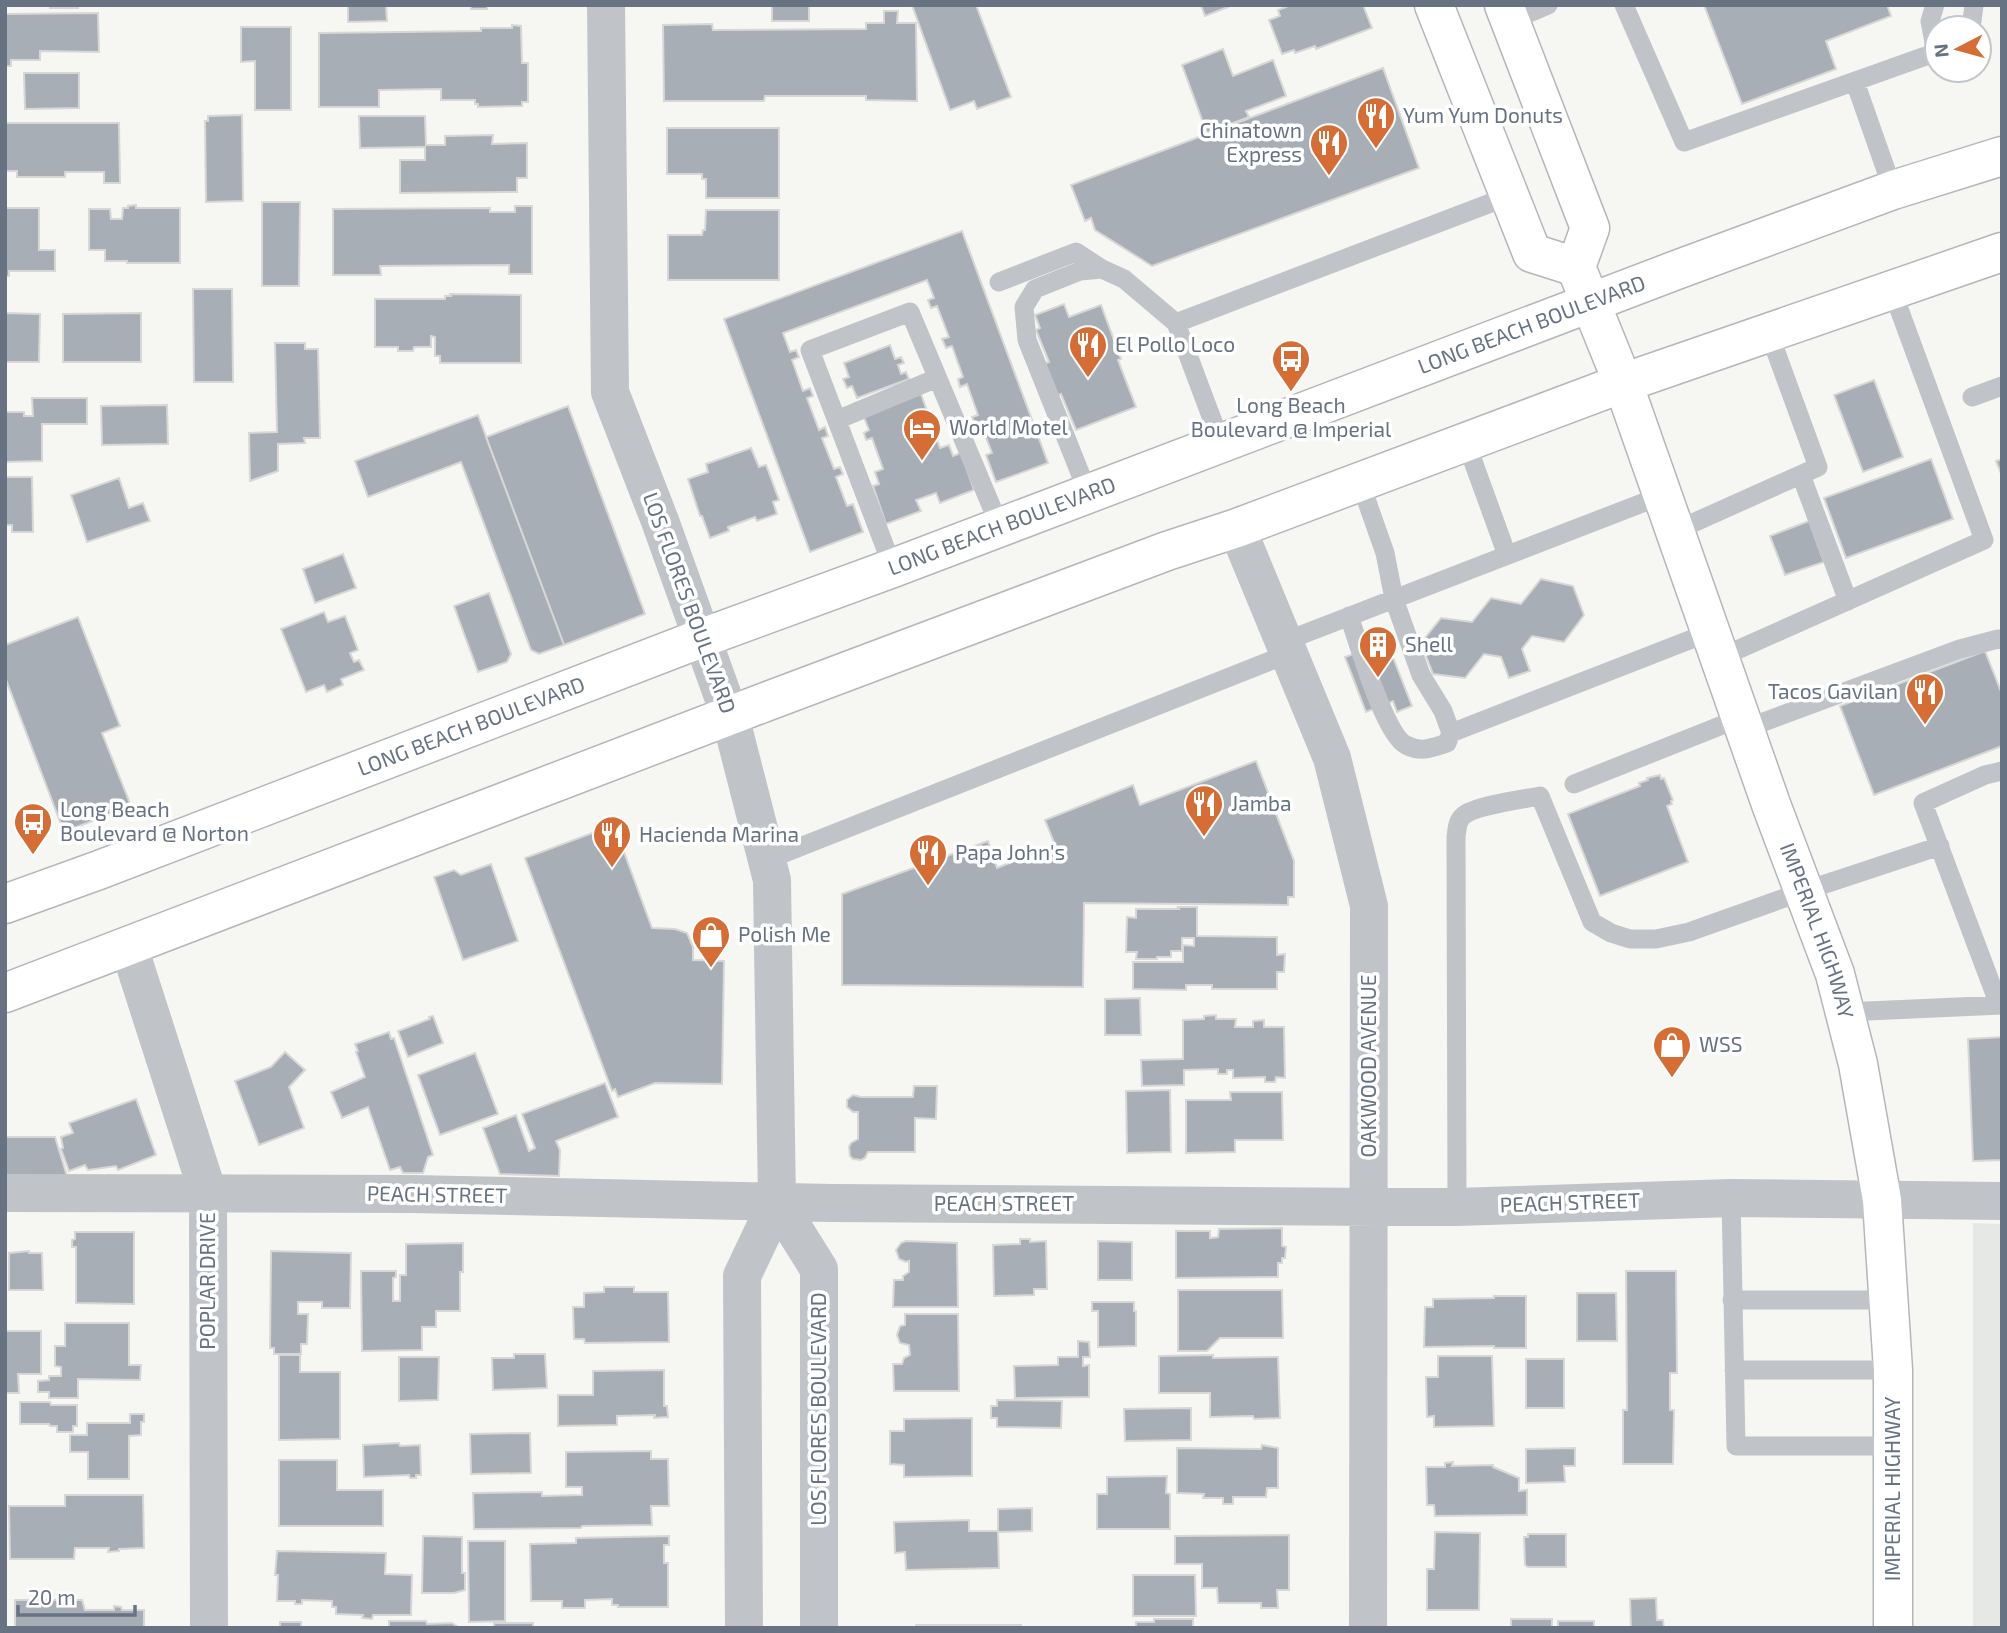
<svg xmlns="http://www.w3.org/2000/svg" width="2007" height="1633" font-family="'Exo 2',sans-serif">
  <style>
    .built { fill: #e6e8e6 }
    .building { fill: #a8aeb5; stroke: #d7d8d6; stroke-width: 2 }
    .lines { fill: none; stroke-linecap: round; stroke-linejoin: round }
    .primary-casing { stroke: #b3b7bb; stroke-width: 41 }
    .lane { stroke: #c0c3c7; stroke-width: 19 }
    .street { stroke: #c0c3c7; stroke-width: 38 }
    .primary { stroke: #fff; stroke-width: 38 }
    .labels { text-anchor: middle; stroke-width: 7; stroke-linejoin: round; paint-order: stroke }
    .poi-label { font-size: 21px; fill: #677382; stroke: #fff; text-anchor: start }
    .street-label { font-size: 21px; fill: #677382; stroke: #fff }
  </style>
  <rect width="100%" height="100%" fill="#f6f6f3"/>
  <path class="built" d="M1973 1223 2002 1224V1628H1973Z"/>
  <path class="building" d="M50 5H78V8H50Z
    M348 5H386L387 21 348 22Z
    M442 5H487V9H471V6Z
    M772 5H809V21H772Z
    M912 5H976L1011 97 977 109 974 101 950 110Z
    M1201 5H1233L1205 16Z
    M1291 5H1363L1372 28 1316 49 1315 46 1295 53 1294 50 1282 54 1269 20 1280 16 1278 10Z
    M1704 5H1887L1891 16 1826 41 1836 69 1742 104Z
    M884 11H898L897 23H916L917 101 866 100V96H765L764 101H664L663 25 712 24 713 30 866 29V23H884Z
    M98 13 99 52 40 51V60H11V66H5V14Z
    M512 25 521 26 522 63H528V102H522V106L478 107V104H475V100H441V89L379 90V107H319V33L481 31V28H512Z
    M241 27H291V110H255V61L241 62Z
    M1223 49 1233 76 1273 60 1286 96 1246 111 1249 117 1207 133 1182 65Z
    M1383 68 1419 168 1152 266 1095 230 1091 218 1085 221 1071 185Z
    M24 73H79V108L25 109Z
    M242 115 243 201 206 202 205 121H208V116Z
    M359 116H425L426 145H445V136L493 135 492 144 527 143V178H517V192L400 193V160H425V147L360 148Z
    M5 123H119L120 183H104V172H65V177H17V171H5Z
    M667 128H779V198H706V179H702V174H667Z
    M262 202H300L299 286H262Z
    M136 205V208H180V263H127V261H105V250H89V209H110L111 219H122L123 208H128V206Z
    M515 206H532V274H509V265L380 266 381 275H333V209L490 208V212H515Z
    M5 208H39V250H55V271H9V276H5Z
    M706 210H779V280H668V235H702L703 230H705Z
    M962 231 1048 463 996 482 986 455 992 453 981 425 976 427 972 417 978 415 967 384 960 387 958 379 963 377 952 346 946 348 942 339 949 337 937 306 931 308 928 300 934 298 927 280 783 333 790 352 796 350 799 357 792 360 803 391 810 388 813 396 807 398 819 430 825 427 828 436 822 438 834 469 840 467 843 474 836 477 847 506 853 504 863 532 810 552 724 319Z
    M193 289H232L233 382H194Z
    M450 294 521 295V363H440V356H435V337L431 336V347H414L413 351H398V347H375V299H445V296H451Z
    M1064 304 1069 317 1101 305 1121 359 1118 360 1136 407 1076 430 1061 394 1056 396 1044 364 1049 362 1036 330 1040 328 1035 315Z
    M5 313 40 314 39 362H5Z
    M141 313V362H63V314Z
    M275 343H305V349H318L320 438H304L305 443 278 444V471L250 481 249 433 277 432Z
    M890 345 895 359 901 357 904 363 898 365 901 374 906 372 909 379 857 398 852 386 847 388 843 379 849 377 844 363Z
    M1874 380 1903 457 1863 472 1834 395Z
    M921 394 940 448 949 445 953 456 961 453 974 490 940 503 936 493 916 500 921 511 886 524 873 486 879 484 875 472 883 469 872 438 866 440 864 433 869 430 863 415Z
    M32 398H87V424H42V461L5 462V412H24V416H33Z
    M167 405 168 444 102 445 101 406Z
    M568 406 645 614 564 645 486 437Z
    M478 415 564 645 539 654 531 650 461 462 368 497 355 461Z
    M751 448 759 467 766 465 779 500 773 502 777 514 757 521 755 517 728 527 729 531 710 538 702 516H700L688 479 708 472 706 464Z
    M1931 459 1953 519 1846 558 1824 498Z
    M2002 459V476L1996 461Z
    M5 477H32L33 532H12V525H5Z
    M119 478 129 508 143 503 150 521 87 542 71 495Z
    M1809 521 1824 562 1785 575 1770 536Z
    M343 554 356 588 315 603 303 569Z
    M1541 579 1573 586 1584 615 1564 642 1532 636 1522 649 1530 671 1509 678 1501 657 1484 654 1465 678 1433 674 1421 643 1441 618 1472 622 1491 598 1521 604Z
    M489 593 511 654 507 662 478 672 454 606Z
    M324 612 328 622 345 616 358 650 350 653 354 662 359 660 364 670 341 679 343 685 327 692 324 685 306 692 281 629Z
    M78 617 120 726 102 733 131 806 64 832 5 677V645Z
    M1387 642 1412 706 1397 712 1393 701 1366 712 1345 657Z
    M1985 651 2002 694V746L1874 795 1840 706Z
    M1256 761 1294 861V897H1288V905L1084 903 1083 987 842 985V894L988 841 997 868 1055 845 1045 820 1133 785 1140 805Z
    M1660 775 1661 779 1664 778 1673 800 1671 801 1672 804 1667 806 1688 862 1600 896 1568 814 1640 786 1639 783 1648 780 1647 778Z
    M614 825 652 928 675 929 687 933 693 947V960L724 961 722 1084 655 1083 618 1097 615 1089 612 1091 525 858Z
    M491 864 518 941 463 960 434 877 454 870 461 875Z
    M1178 907H1197V936L1277 937V955L1285 954 1284 972H1277V989H1212V985H1186V990L1133 989V962H1183V945L1194 946V938H1182V951H1171V957H1157V959H1136L1137 952H1126L1127 917 1136 918V909H1179Z
    M1140 998 1141 1035H1105V999Z
    M1216 1015V1019H1236L1235 1027H1253V1021L1264 1020V1027H1284L1285 1078 1276 1077 1275 1082H1265V1077L1233 1078V1070H1227V1074H1218V1069L1184 1070V1085L1142 1086 1141 1060 1183 1059V1020L1204 1019V1016Z
    M433 1016 443 1043 408 1057 398 1031 430 1019 429 1017Z
    M389 1032 391 1039 394 1038 433 1155 428 1157 423 1173H403L400 1167 390 1170 368 1107 342 1118 331 1092 365 1077 356 1052 358 1051 355 1044Z
    M2002 1037V1160L1973 1161 1968 1039Z
    M285 1052 305 1070 289 1087 304 1128 259 1145 235 1081 271 1067Z
    M475 1053 498 1114 440 1135 418 1075Z
    M605 1083 618 1117 556 1141 560 1150 559 1176 500 1174 483 1128 516 1115 529 1151 535 1148 522 1114Z
    M914 1086H937L936 1119 915 1118V1152H868L865 1158 861 1160 853 1159 850 1156 849 1147 851 1143 858 1139V1112H853L847 1107V1100L853 1095 861 1097H913Z
    M1170 1090 1171 1152 1127 1153 1126 1091Z
    M1230 1092H1282L1283 1140H1235V1152L1186 1153V1100H1231Z
    M136 1099 156 1155 118 1170 116 1166 88 1170 85 1165 69 1171 61 1149 63 1148 61 1137 73 1133 69 1123Z
    M5 1137H55L67 1176H5Z
    M1282 1228V1246L1286 1247 1285 1258H1282V1263H1278V1277L1176 1278V1231H1210V1238L1218 1237 1219 1229Z
    M75 1232H134V1304L76 1303V1247H72V1240L75 1239Z
    M1020 1239H1030V1242L1046 1241 1047 1289H1034V1295L994 1296 993 1245 1020 1244Z
    M906 1241 957 1243 958 1307H893L894 1280H903V1276L909 1272V1261L906 1262 899 1259 896 1250 901 1243Z
    M1098 1241 1132 1242V1280H1098Z
    M463 1243V1272H460V1311H436V1327H422V1350L362 1351 361 1271H396V1277L393 1278V1301H400V1275H406V1244Z
    M29 1251V1253H42L43 1290H9V1253Z
    M271 1251 351 1253 350 1308H322V1302H298V1314H308L307 1344H301V1354H274V1348H270Z
    M1626 1271H1676L1677 1373H1670V1410H1674L1673 1464H1623V1410H1627Z
    M604 1287H634V1292H668L669 1342 585 1343 584 1339H574L573 1307H584V1293L604 1292Z
    M1178 1290H1282L1283 1338H1220L1207 1351H1178Z
    M1577 1293H1616L1617 1341H1577Z
    M1494 1296H1526V1348H1494V1346L1424 1347 1425 1307H1433V1299L1494 1298Z
    M1092 1302H1134V1311H1136V1346L1098 1347V1311H1092Z
    M905 1314H958L959 1391H894L893 1364H902L904 1358 910 1355 909 1345 900 1343 897 1335 900 1326 905 1325Z
    M65 1323H129V1365H141L140 1380 78 1379V1398H49V1392H38V1381L49 1380V1376H61V1367L55 1366V1346H65Z
    M5 1331H41V1374H18L19 1393H5Z
    M1078 1341 1089 1342 1090 1357H1083V1366L1089 1365V1397L1015 1398 1014 1366 1058 1365V1357H1078Z
    M514 1354H545L547 1388 493 1390 492 1358H514Z
    M279 1355H300V1372H340V1439L279 1440Z
    M1213 1355V1358L1278 1357 1280 1418 1254 1419 1253 1416 1210 1417V1393H1159V1356Z
    M1438 1356H1492L1494 1426 1434 1427V1416L1427 1417 1426 1377H1438Z
    M399 1357H439L438 1400 399 1401Z
    M1526 1359H1564V1408H1526Z
    M664 1370V1406H667L668 1417 654 1418 655 1415 617 1416V1425L558 1426V1395H593V1371Z
    M997 1400 1062 1401 1061 1428 997 1427V1418H991V1406H997Z
    M20 1402H50L51 1405H77V1426H73V1432H57V1426H50L49 1424H20Z
    M1191 1408V1440L1125 1441 1124 1409Z
    M130 1414H144V1422H141V1435L129 1436V1479H88V1452H70V1435H87V1423H130Z
    M972 1418V1476L904 1477V1465L890 1464V1431H904V1419Z
    M530 1433 531 1473 471 1474 470 1434Z
    M399 1443 400 1446 420 1445 421 1475H416V1478H410L409 1475 364 1477 363 1445Z
    M1262 1445 1278 1448V1488H1267L1266 1497H1233V1504H1223V1498H1203L1204 1494 1177 1493V1448L1261 1449Z
    M1575 1448V1466H1564L1565 1482 1526 1483V1449Z
    M651 1451V1459H668L669 1506H651L652 1525 582 1526 581 1528 474 1529 473 1493 542 1492V1496L582 1495V1487H566V1452Z
    M279 1460H337V1490H383V1526H279Z
    M1453 1462 1452 1466 1493 1465V1467L1519 1478V1491L1527 1490V1515L1435 1516 1434 1505H1427L1426 1467H1445V1463Z
    M1167 1476 1166 1493 1170 1494V1529H1097V1494H1107V1477Z
    M65 1495H143L144 1548 119 1549V1551L108 1552 109 1548H75L74 1559H10L9 1506H65Z
    M1032 1508V1531L998 1532 999 1568 906 1570 905 1552 895 1553 894 1522 969 1520V1531H998V1509Z
    M1435 1532 1480 1533 1479 1610H1427V1569H1434Z
    M1528 1534H1566V1567H1528L1525 1565 1524 1537H1528Z
    M1289 1535V1590H1277L1278 1608H1261V1603H1218L1217 1588H1202V1564H1175V1536Z
    M423 1536 462 1537V1573H465V1590L454 1593H422Z
    M669 1536V1545H664V1563H668V1607H618V1605H612V1599L585 1600V1608H562V1601H531L530 1544 576 1543V1538Z
    M468 1541H505V1621L469 1622Z
    M277 1551 386 1553 385 1574 412 1575 411 1615H373L372 1619 362 1618 363 1615 336 1614V1607H332V1601L302 1600V1604H295V1601H277L278 1575H275Z
    M1133 1575H1195L1196 1616H1133Z
    M1656 1598 1657 1620H1663L1664 1628H1631L1630 1599Z
    M15 1600H82L85 1610H114V1606L121 1607 122 1610H144V1628H15Z
    M1154 1619H1193V1628H1136V1622H1154Z
    M1511 1619H1552V1628H1511Z
    M389 1621H426L427 1624 452 1623 460 1628H389Z
    M1558 1621H1594V1628H1558Z
    M280 1622H301V1628H280Z
    M494 1623H533V1628H494Z
    M916 1625H1021V1628H916Z"/>
  <g class="lines">
    <defs>
      <g id="primary">
        <path d="M1434 5 1532 253 1576 267"/>
        <path id="s1" d="M1504 5 1590 228 1576 267 1623 383 1772 807 1835 974 1858 1064 1882 1200 1893 1370V1628"/>
        <path id="s2" d="M5 904 99 870 702 638 893 568 1679 269 1893 190 2002 156"/>
        <path d="M5 993 768 701 1167 551 1237 528 1623 383 2002 252"/>
      </g>
    </defs>
    <use href="#primary" class="primary-casing"/>
    <path class="lane" d="M1624 5 1684 142 1937 52
      M1935 5 1930 21 1936 53
      M1510 21 1548 5
      M1969 28 1972 21 1974 5
      M1855 82 1893 190
      M999 282 1076 252 1102 269 1124 279 1176 323
      M1972 397 2002 386
      M837 420 937 378
      M1466 442 1507 555
      M1221 443 1176 323 1509 196
      M1801 475 1848 601
      M1360 482 1385 553 1394 599 1421 675 1443 711 1451 733 1710 632
      M1088 493 1027 340 1024 307 1035 289 1080 271 1102 269
      M1675 531 1818 467 1769 333
      M893 568 810 350 910 312 1000 527
      M1349 616C1358 641 1384 734 1406 745 1421 753 1432 748 1447 743L1451 733
      M1283 642 1663 495
      M1719 658 1984 540 1892 290
      M1745 729 1960 649 1998 639 2002 640
      M1574 784 1740 718
      M767 860 1288 654
      M1999 1005 1923 803 1985 775 2002 771
      M1845 1012 2002 1005
      M1731 1198 1736 1446H1893
      M1457 1207 1456 837C1457 830 1457 821 1463 816 1473 806 1524 799 1540 796L1592 922 1611 933 1630 939H1656L1689 932 1804 891 1940 846
      M1732 1300H1888
      M1734 1370H1893"/>
    <path class="street" d="M606 5 610 392 660 521 730 716 772 880 777 1202 742 1276 744 1628
      M1237 528 1332 758 1369 906 1368 1628
      M129 947 208 1193 209 1628
      M5 1193 413 1194 832 1203 1386 1207H1457L1731 1198 2002 1201
      M777 1202 819 1269V1628"/>
    <use href="#primary" class="primary"/>
  </g>
  <defs>
    <symbol id="restaurant-pin" viewBox="-11 -11 22 30"><path d="M0 17L-7.5 6A9.5 9.5 0 1 1 7.5 6Z" fill="#d56d34" stroke="#fff"/><path d="M-5-6h1v4h1v-4h1v4h1v-4h1v5L-1.5 .5V6h-2V.5L-5-1ZM5-6V6H3V1.5H1.5Q1.5-4 5-6Z" fill="#fff"/></symbol>
    <symbol id="bus-pin" viewBox="-11 -11 22 30"><path d="M0 17L-7.5 6A9.5 9.5 0 1 1 7.5 6Z" fill="#d56d34" stroke="#fff"/><path d="M-5-6H5V4H4V6H2V4H-2V6H-4V4H-5ZM-3.5-4V0h7V-4ZM-3.5 1.2v1.5H-2V1.2ZM2 1.2v1.5H3.5V1.2Z" fill="#fff"/></symbol>
    <symbol id="hotel-pin" viewBox="-11 -11 22 30"><path d="M0 17L-7.5 6A9.5 9.5 0 1 1 7.5 6Z" fill="#d56d34" stroke="#fff"/><path d="M-6-4.5h1.5V1H6V5H4.5V3h-9V5H-6ZM-4 0a1.8 1.8 0 1 1 3.6 0ZM.5 0V-2.5h3Q6-2.5 6 0Z" fill="#fff"/></symbol>
    <symbol id="building-pin" viewBox="-11 -11 22 30"><path d="M0 17L-7.5 6A9.5 9.5 0 1 1 7.5 6Z" fill="#d56d34" stroke="#fff"/><path d="M-4-6H4V6H1V3H-1V6H-4ZM-2.5-4.3h1.7v1.8h-1.7ZM.8-4.3h1.7v1.8H.8ZM-2.5-1h1.7V.8h-1.7ZM.8-1h1.7V.8H.8Z" fill="#fff"/></symbol>
    <symbol id="shop-pin" viewBox="-11 -11 22 30"><path d="M0 17L-7.5 6A9.5 9.5 0 1 1 7.5 6Z" fill="#d56d34" stroke="#fff"/><path d="M-5-2.5h2.3a2.7 3.5 0 0 1 5.4 0H5L5.5 6h-11ZM-1.5-2.5h3a1.5 2.3 0 0 0-3 0Z" fill="#fff"/></symbol>
  </defs>
  <g fill-rule="evenodd">
    <use href="#restaurant-pin" x="1354" y="94" width="44" height="60"/>
    <use href="#restaurant-pin" x="1307" y="121" width="44" height="60"/>
    <use href="#restaurant-pin" x="1066" y="323" width="44" height="60"/>
    <use href="#bus-pin" x="1269" y="337" width="44" height="60"/>
    <use href="#hotel-pin" x="900" y="406" width="44" height="60"/>
    <use href="#building-pin" x="1356" y="623" width="44" height="60"/>
    <use href="#restaurant-pin" x="1903" y="670" width="44" height="60"/>
    <use href="#restaurant-pin" x="1182" y="782" width="44" height="60"/>
    <use href="#bus-pin" x="11" y="800" width="44" height="60"/>
    <use href="#restaurant-pin" x="590" y="813" width="44" height="60"/>
    <use href="#restaurant-pin" x="906" y="831" width="44" height="60"/>
    <use href="#shop-pin" x="689" y="913" width="44" height="60"/>
    <use href="#shop-pin" x="1650" y="1023" width="44" height="60"/>
  </g>
  <g class="labels">
    <g class="poi-label">
      <text x="1403" y="123">Yum Yum Donuts</text>
      <text x="1302" y="138" text-anchor="end">Chinatown<tspan x="1302" dy="24">Express</tspan></text>
      <text x="1115" y="352">El Pollo Loco</text>
      <text x="1291" y="413" text-anchor="middle">Long Beach<tspan x="1291" dy="24">Boulevard @ Imperial</tspan></text>
      <text x="949" y="435">World Motel</text>
      <text x="1405" y="652">Shell</text>
      <text x="1898" y="699" text-anchor="end">Tacos Gavilan</text>
      <text x="1231" y="811">Jamba</text>
      <text x="60" y="817">Long Beach<tspan x="60" dy="24">Boulevard @ Norton</tspan></text>
      <text x="639" y="842">Hacienda Marina</text>
      <text x="955" y="860">Papa John's</text>
      <text x="738" y="942">Polish Me</text>
      <text x="1699" y="1052">WSS</text>
    </g>
    <g class="street-label">
      <text dy="7" stroke="none"><textPath href="#s2" startOffset="1633">LONG BEACH BOULEVARD</textPath></text>
      <text dy="7" stroke="none"><textPath href="#s2" startOffset="1066">LONG BEACH BOULEVARD</textPath></text>
      <text transform="translate(689 603) rotate(70)" y="7">LOS FLORES BOULEVARD</text>
      <text dy="7" stroke="none"><textPath href="#s2" startOffset="499">LONG BEACH BOULEVARD</textPath></text>
      <text dy="7" stroke="none"><textPath href="#s1" startOffset="987">IMPERIAL HIGHWAY</textPath></text>
      <text transform="translate(1369 1066) rotate(-90)" y="7">OAKWOOD AVENUE</text>
      <text transform="translate(437 1195) rotate(1)" y="7">PEACH STREET</text>
      <text transform="translate(1570 1203) rotate(-2)" y="7">PEACH STREET</text>
      <text x="1004" y="1211">PEACH STREET</text>
      <text transform="translate(208 1281) rotate(-90)" y="7">POPLAR DRIVE</text>
      <text transform="translate(819 1409) rotate(-90)" y="7">LOS FLORES BOULEVARD</text>
      <text transform="translate(1893 1489) rotate(-90)" y="7">IMPERIAL HIGHWAY</text>
    </g>
  </g>
  <rect width="2007" height="1633" fill="none" stroke="#677382" stroke-width="14"/>
  <g transform="translate(1958 49) rotate(264)"><circle r="33" fill="#ffffff" stroke="#c2c7cd" stroke-width="2"/>
  <path d="M0-5L12 26L0 18L-12 26Z" fill="#d56d34"/>
  <text y="-10" font-size="19" font-weight="bold" text-anchor="middle" fill="#677382">N</text>
  </g>
  <path d="M18 1605v10h117v-10" fill="none" stroke="#677382" stroke-width="3.5"/>
  <text x="28" y="1605" font-size="21" fill="#677382" stroke="#ffffff" stroke-width="5" paint-order="stroke">20 m</text>
</svg>
